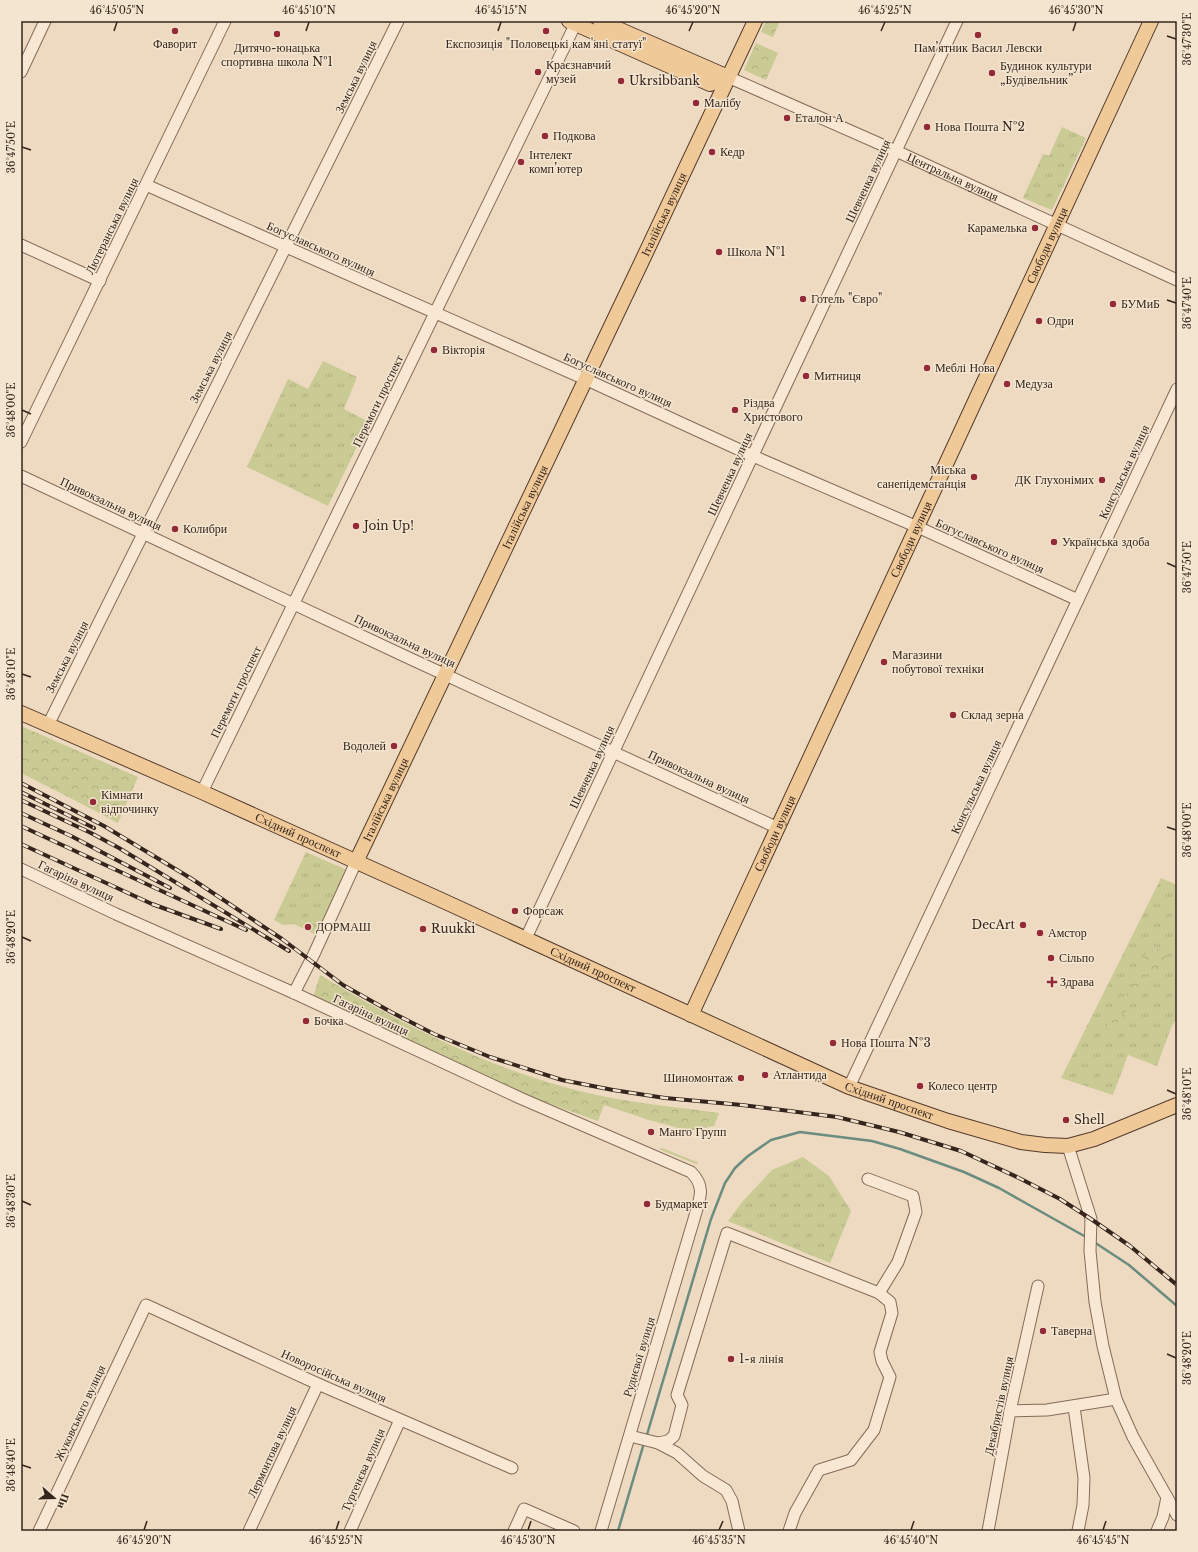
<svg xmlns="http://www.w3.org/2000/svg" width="1198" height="1552" font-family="'Libre Baskerville',serif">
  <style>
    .grass { fill: url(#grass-tufts) }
    .forest { fill: url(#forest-crowns) }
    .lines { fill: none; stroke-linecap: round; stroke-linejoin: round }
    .stream { stroke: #6b8c80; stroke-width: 2.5 }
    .minor-casing { stroke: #856b59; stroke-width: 13 }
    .major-casing { stroke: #533a2d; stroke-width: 16 }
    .minor { stroke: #f8e8d3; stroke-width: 11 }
    .major { stroke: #f0c998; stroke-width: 14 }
    .rail-casing { stroke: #35251d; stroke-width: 4 }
    .rail { stroke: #f4e5d0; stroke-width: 2.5; stroke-dasharray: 8; stroke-linecap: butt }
    .ticks { fill: none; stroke: #35251d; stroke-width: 1.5 }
    .poi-dot { fill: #932a38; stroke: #f4e5d0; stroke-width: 1.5 }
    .labels { text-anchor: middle; stroke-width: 3; stroke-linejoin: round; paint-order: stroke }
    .poi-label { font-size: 12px; fill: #35251d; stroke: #f4e5d0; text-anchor: start }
    .street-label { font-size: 12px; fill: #35251d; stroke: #f4e5d0 }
    .neatline { fill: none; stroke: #35251d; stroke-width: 1.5 }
    .ticks-label { font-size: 10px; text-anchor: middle; fill: #35251d }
  </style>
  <defs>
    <pattern id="grass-tufts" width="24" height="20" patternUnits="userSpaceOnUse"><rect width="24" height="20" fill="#caca95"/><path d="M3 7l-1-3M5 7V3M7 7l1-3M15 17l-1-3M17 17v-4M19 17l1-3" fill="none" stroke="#aead80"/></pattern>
    <pattern id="forest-crowns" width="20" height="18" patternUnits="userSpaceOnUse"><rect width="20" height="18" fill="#caca95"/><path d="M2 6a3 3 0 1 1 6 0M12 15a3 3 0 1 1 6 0" fill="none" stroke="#aead80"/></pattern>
  </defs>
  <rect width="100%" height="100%" fill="#eddac0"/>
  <path class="grass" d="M1062 127 1086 138 1052 210 1023 198 1043 154 1049 156Z
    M323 361 357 377 344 409 369 422 328 506 247 467 288 379 308 389Z
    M306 852 347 870 316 935 294 924 283 925 274 920Z
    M1161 878 1177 885V1017L1171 1028 1157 1066 1128 1055 1113 1095 1061 1078Z
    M660 1148H662L697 1162 698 1164H696L661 1150Z
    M803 1157 829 1176 851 1211 830 1263 728 1221 743 1201 772 1170Z"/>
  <path class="forest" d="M766 21H780L773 37 761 32Z
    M756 43 778 53 766 80 744 70Z
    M21 726 138 777 118 823 80 803 21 773Z
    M1161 949 1167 953 1160 969 1148 971C1137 993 1127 1013 1111 1031L1105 1029 1128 992 1147 951Z
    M320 975C411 1030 511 1080 617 1099 651 1105 685 1108 719 1113L714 1126 689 1131 649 1120 604 1105 598 1121 522 1094 313 997Z"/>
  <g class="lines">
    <path class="stream" d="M1094 1242 1129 1265 1177 1306
      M646 1438 711 1219 725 1183 735 1168 748 1156 771 1140 800 1132 872 1141 900 1149 964 1172 999 1188 1086 1237
      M618 1531 644 1443"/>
    <defs>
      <g id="minor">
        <path d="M21 72 45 21"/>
        <path id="s1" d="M728 77 896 151 1177 280"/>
        <path d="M146 185 585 379 753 456 922 529 1078 600"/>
        <path d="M21 245 100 281"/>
        <path d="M21 442 225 21"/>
        <path d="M21 476 411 659 778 828"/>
        <path d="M48 725 398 21"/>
        <path d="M202 792 577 21"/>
        <path d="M21 869 116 914 294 993 520 1098 691 1172C707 1188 699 1200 694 1219L601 1531"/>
        <path d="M526 938 957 21"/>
        <path d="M294 993 314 954 356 862"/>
        <path d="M849 1087 1177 389"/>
        <path d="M1068 1146 1091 1219 1090 1251 1095 1302 1103 1346 1116 1399 1133 1437 1177 1515"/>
        <path d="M1074 1407 1084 1478 1083 1505 1078 1531"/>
        <path d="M1010 1411 1047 1410 1116 1399"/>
        <path d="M630 1436 658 1443 677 1453 703 1476 726 1490 732 1501 739 1531"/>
        <path d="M658 1443 668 1441 674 1436 682 1405 677 1395 727 1233 879 1293 898 1262 916 1212 913 1196 868 1179"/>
        <path d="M39 1531 146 1305 318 1384 512 1468"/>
        <path d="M249 1531 318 1384"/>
        <path d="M350 1531 400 1420"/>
        <path d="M514 1531 524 1509 574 1531"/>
        <path d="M789 1531 795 1513 819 1470 851 1460 874 1430 890 1377 882 1361 880 1352 892 1313 890 1302 879 1293"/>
        <path d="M988 1531 1010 1411 1038 1286"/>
        <path d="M1157 1531 1163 1517 1167 1497"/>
      </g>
      <g id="major">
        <path d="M569 21 710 84 728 77"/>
        <path d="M600 21 728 77"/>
        <path id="s2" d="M21 713 202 792 439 899 849 1087 948 1121 1021 1142 1045 1145 1068 1146 1094 1139 1177 1105"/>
        <path id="s3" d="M356 862 642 261 755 21"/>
        <path id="s4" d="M691 1015 1151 21"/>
      </g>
    </defs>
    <use href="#minor" class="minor-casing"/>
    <use href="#major" class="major-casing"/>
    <use href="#minor" class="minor"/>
    <use href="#major" class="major"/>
    <defs>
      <path id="rail" d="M21 783 104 826 192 879 282 939 343 985 391 1012 434 1034 490 1057 562 1080 613 1090 665 1098 742 1105 837 1117 899 1132 961 1151 1019 1178 1060 1199 1091 1219 1130 1246 1177 1285
        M21 792 94 828
        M21 800 91 833 119 848 289 951
        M21 813 71 836 170 888
        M21 826 246 930
        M21 844 152 904 221 929"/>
    </defs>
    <use href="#rail" class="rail-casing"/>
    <use href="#rail" class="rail"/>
  </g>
  <path class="ticks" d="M114 31 117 22M306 31 309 22M498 31 501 22M689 31 693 22M881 31 885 22M1073 31 1076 22M1167 36 1176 39M22 147 31 150M1167 300 1176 303M22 410 31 414M1167 563 1176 567M22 674 31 677M1167 827 1176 830M22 937 31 941M1167 1090 1176 1094M22 1201 31 1205M1167 1354 1176 1358M22 1465 31 1468M144 1530 147 1521M336 1530 339 1521M528 1530 531 1521M719 1530 723 1521M911 1530 914 1521M1103 1530 1106 1521"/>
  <g class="poi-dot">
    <circle cx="175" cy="31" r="4"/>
    <circle cx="546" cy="31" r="4"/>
    <circle cx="277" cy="34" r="4"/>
    <circle cx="978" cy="35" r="4"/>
    <circle cx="538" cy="72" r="4"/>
    <circle cx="992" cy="73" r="4"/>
    <circle cx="621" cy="81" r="4"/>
    <circle cx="696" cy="103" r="4"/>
    <circle cx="787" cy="118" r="4"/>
    <circle cx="927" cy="127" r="4"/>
    <circle cx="545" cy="136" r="4"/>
    <circle cx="712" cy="152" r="4"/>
    <circle cx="521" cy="162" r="4"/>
    <circle cx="1035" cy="228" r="4"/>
    <circle cx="719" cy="252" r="4"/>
    <circle cx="803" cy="299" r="4"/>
    <circle cx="1113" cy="304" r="4"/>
    <circle cx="1039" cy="321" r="4"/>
    <circle cx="434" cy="350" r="4"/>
    <circle cx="927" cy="368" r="4"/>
    <circle cx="806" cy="376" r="4"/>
    <circle cx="1007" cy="384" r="4"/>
    <circle cx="735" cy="410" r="4"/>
    <circle cx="974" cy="477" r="4"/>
    <circle cx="1102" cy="480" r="4"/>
    <circle cx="356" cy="526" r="4"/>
    <circle cx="175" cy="529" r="4"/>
    <circle cx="1054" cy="542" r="4"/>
    <circle cx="884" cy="662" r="4"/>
    <circle cx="953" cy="715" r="4"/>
    <circle cx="394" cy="746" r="4"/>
    <circle cx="93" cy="802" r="4"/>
    <circle cx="515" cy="911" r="4"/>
    <circle cx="1023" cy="925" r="4"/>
    <circle cx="308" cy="927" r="4"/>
    <circle cx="423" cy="929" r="4"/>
    <circle cx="1040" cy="933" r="4"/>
    <circle cx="1051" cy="958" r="4"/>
    <path d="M1050 976h4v4h4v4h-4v4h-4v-4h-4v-4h4z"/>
    <circle cx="306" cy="1021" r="4"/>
    <circle cx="833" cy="1043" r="4"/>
    <circle cx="765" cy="1075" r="4"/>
    <circle cx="741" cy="1078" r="4"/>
    <circle cx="920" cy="1086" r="4"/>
    <circle cx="1066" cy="1120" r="4"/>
    <circle cx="651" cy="1132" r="4"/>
    <circle cx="647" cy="1204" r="4"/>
    <circle cx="1043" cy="1331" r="4"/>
    <circle cx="731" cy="1359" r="4"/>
  </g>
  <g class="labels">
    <g class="poi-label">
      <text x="175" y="48" text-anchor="middle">Фаворит</text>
      <text x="546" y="48" text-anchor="middle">Експозиція "Половецькі кам'яні статуї"</text>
      <text x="277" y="52" text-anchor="middle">Дитячо-юнацька<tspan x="277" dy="14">спортивна школа №1</tspan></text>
      <text x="978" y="52" text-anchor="middle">Пам’ятник Васил Левски</text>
      <text x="546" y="69">Краєзнавчий<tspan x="546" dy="14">музей</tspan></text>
      <text x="1000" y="70">Будинок культури<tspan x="1000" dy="14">„Будівельник”</tspan></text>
      <text x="629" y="85">Ukrsibbank</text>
      <text x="704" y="107">Малібу</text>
      <text x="795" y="122">Еталон А</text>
      <text x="935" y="131">Нова Пошта №2</text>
      <text x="553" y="140">Подкова</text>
      <text x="720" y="156">Кедр</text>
      <text x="529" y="159">Інтелект<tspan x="529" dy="14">комп’ютер</tspan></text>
      <text x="1027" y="232" text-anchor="end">Карамелька</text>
      <text x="727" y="256">Школа №1</text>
      <text x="811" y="303">Готель "Євро"</text>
      <text x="1121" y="308">БУМиБ</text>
      <text x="1047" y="325">Одри</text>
      <text x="442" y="354">Вікторія</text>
      <text x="935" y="372">Меблі Нова</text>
      <text x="814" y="380">Митниця</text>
      <text x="1015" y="388">Медуза</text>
      <text x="743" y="407">Різдва<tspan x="743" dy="14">Христового</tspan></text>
      <text x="966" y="474" text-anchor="end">Міська<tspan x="966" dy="14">санепідемстанція</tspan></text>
      <text x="1094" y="484" text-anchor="end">ДК Глухонімих</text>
      <text x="364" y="530">Join Up!</text>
      <text x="183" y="533">Колибри</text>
      <text x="1062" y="546">Українська здоба</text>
      <text x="892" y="659">Магазини<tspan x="892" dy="14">побутової техніки</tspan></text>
      <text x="961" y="719">Склад зерна</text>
      <text x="386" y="750" text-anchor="end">Водолей</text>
      <text x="101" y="799">Кімнати<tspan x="101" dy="14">відпочинку</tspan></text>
      <text x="523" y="915">Форсаж</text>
      <text x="1015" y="929" text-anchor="end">DecArt</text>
      <text x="316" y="931">ДОРМАШ</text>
      <text x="431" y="933">Ruukki</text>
      <text x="1048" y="937">Амстор</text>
      <text x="1059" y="962">Сільпо</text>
      <text x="1060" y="986">Здрава</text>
      <text x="314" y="1025">Бочка</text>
      <text x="841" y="1047">Нова Пошта №3</text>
      <text x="773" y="1079">Атлантида</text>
      <text x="733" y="1082" text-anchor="end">Шиномонтаж</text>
      <text x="928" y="1090">Колесо центр</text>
      <text x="1074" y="1124">Shell</text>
      <text x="659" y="1136">Манго Групп</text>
      <text x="655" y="1208">Будмаркет</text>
      <text x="1051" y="1335">Таверна</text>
      <text x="739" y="1363">1-я лінія</text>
    </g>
    <g class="street-label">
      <text transform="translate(356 77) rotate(-64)" y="4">Земська вулиця</text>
      <text dy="4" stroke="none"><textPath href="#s1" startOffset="246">Центральна вулиця</textPath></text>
      <text transform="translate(868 181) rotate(-65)" y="4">Шевченка вулиця</text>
      <text dy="4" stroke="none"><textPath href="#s3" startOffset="717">Італійська вулиця</textPath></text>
      <text transform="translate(112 226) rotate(-64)" y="4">Лютеранська вулиця</text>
      <text dy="4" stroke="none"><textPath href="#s4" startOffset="848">Свободи вулиця</textPath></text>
      <text transform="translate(321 249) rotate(24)" y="4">Богуславського вулиця</text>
      <text transform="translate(211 367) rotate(-63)" y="4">Земська вулиця</text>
      <text transform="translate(618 380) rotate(24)" y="4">Богуславського вулиця</text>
      <text transform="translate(378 401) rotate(-64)" y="4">Перемоги проспект</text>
      <text transform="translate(1124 472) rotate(-65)" y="4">Консульська вулиця</text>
      <text transform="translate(730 474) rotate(-65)" y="4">Шевченка вулиця</text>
      <text transform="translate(111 504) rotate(25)" y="4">Привокзальна вулиця</text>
      <text dy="4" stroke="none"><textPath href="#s3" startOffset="393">Італійська вулиця</textPath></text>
      <text dy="4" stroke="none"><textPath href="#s4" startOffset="524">Свободи вулиця</textPath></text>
      <text transform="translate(990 546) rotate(24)" y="4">Богуславського вулиця</text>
      <text transform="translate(405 641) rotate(25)" y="4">Привокзальна вулиця</text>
      <text transform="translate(67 657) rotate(-63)" y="4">Земська вулиця</text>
      <text transform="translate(236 692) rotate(-64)" y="4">Перемоги проспект</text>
      <text transform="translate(592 767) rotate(-65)" y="4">Шевченка вулиця</text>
      <text transform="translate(699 777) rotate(25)" y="4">Привокзальна вулиця</text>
      <text transform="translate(976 787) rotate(-65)" y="4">Консульська вулиця</text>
      <text dy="4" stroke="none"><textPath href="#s3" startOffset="69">Італійська вулиця</textPath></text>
      <text dy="4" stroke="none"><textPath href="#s4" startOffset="200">Свободи вулиця</textPath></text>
      <text dy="4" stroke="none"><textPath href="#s2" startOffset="303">Східний проспект</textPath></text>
      <text transform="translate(76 881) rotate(25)" y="4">Гагаріна вулиця</text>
      <text dy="4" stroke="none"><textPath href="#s2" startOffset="627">Східний проспект</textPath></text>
      <text transform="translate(371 1015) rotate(25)" y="4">Гагаріна вулиця</text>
      <text dy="4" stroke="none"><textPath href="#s2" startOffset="951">Східний проспект</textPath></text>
      <text transform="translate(639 1357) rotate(-73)" y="4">Руднєвої вулиця</text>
      <text transform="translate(334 1376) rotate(24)" y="4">Новоросійська вулиця</text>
      <text transform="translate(999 1406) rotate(-78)" y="4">Декабристів вулиця</text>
      <text transform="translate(80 1413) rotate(-65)" y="4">Жуковського вулиця</text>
      <text transform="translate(272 1452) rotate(-65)" y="4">Лермонтова вулиця</text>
      <text transform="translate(363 1470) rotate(-66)" y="4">Тургенєва вулиця</text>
    </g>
  </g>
  <rect width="1198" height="1552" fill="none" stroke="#f4e5d0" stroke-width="44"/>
  <g transform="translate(54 1498) rotate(110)" stroke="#f4e5d0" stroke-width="3" paint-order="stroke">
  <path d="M0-3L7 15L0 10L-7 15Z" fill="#35251d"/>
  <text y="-6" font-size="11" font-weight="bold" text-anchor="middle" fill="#35251d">Пн</text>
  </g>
  <rect x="22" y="22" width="1154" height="1508" class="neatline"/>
  <g class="ticks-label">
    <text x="117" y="14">46°45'05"N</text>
    <text x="309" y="14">46°45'10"N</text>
    <text x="501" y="14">46°45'15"N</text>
    <text x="693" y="14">46°45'20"N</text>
    <text x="885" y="14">46°45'25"N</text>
    <text x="1076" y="14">46°45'30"N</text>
    <text transform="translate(1187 39) rotate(-90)" y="4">36°47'30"E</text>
    <text transform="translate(11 147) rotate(-90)" y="4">36°47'50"E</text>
    <text transform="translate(1187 303) rotate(-90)" y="4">36°47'40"E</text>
    <text transform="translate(11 410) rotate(-90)" y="4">36°48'00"E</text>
    <text transform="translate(1187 567) rotate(-90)" y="4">36°47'50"E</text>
    <text transform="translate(11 674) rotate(-90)" y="4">36°48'10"E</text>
    <text transform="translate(1187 830) rotate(-90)" y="4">36°48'00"E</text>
    <text transform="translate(11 937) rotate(-90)" y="4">36°48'20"E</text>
    <text transform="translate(1187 1094) rotate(-90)" y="4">36°48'10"E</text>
    <text transform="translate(11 1201) rotate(-90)" y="4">36°48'30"E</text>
    <text transform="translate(1187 1358) rotate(-90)" y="4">36°48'20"E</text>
    <text transform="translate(11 1465) rotate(-90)" y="4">36°48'40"E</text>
    <text x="144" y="1544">46°45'20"N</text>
    <text x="336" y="1544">46°45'25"N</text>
    <text x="528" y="1544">46°45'30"N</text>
    <text x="719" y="1544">46°45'35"N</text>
    <text x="911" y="1544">46°45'40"N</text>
    <text x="1103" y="1544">46°45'45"N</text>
  </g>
</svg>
